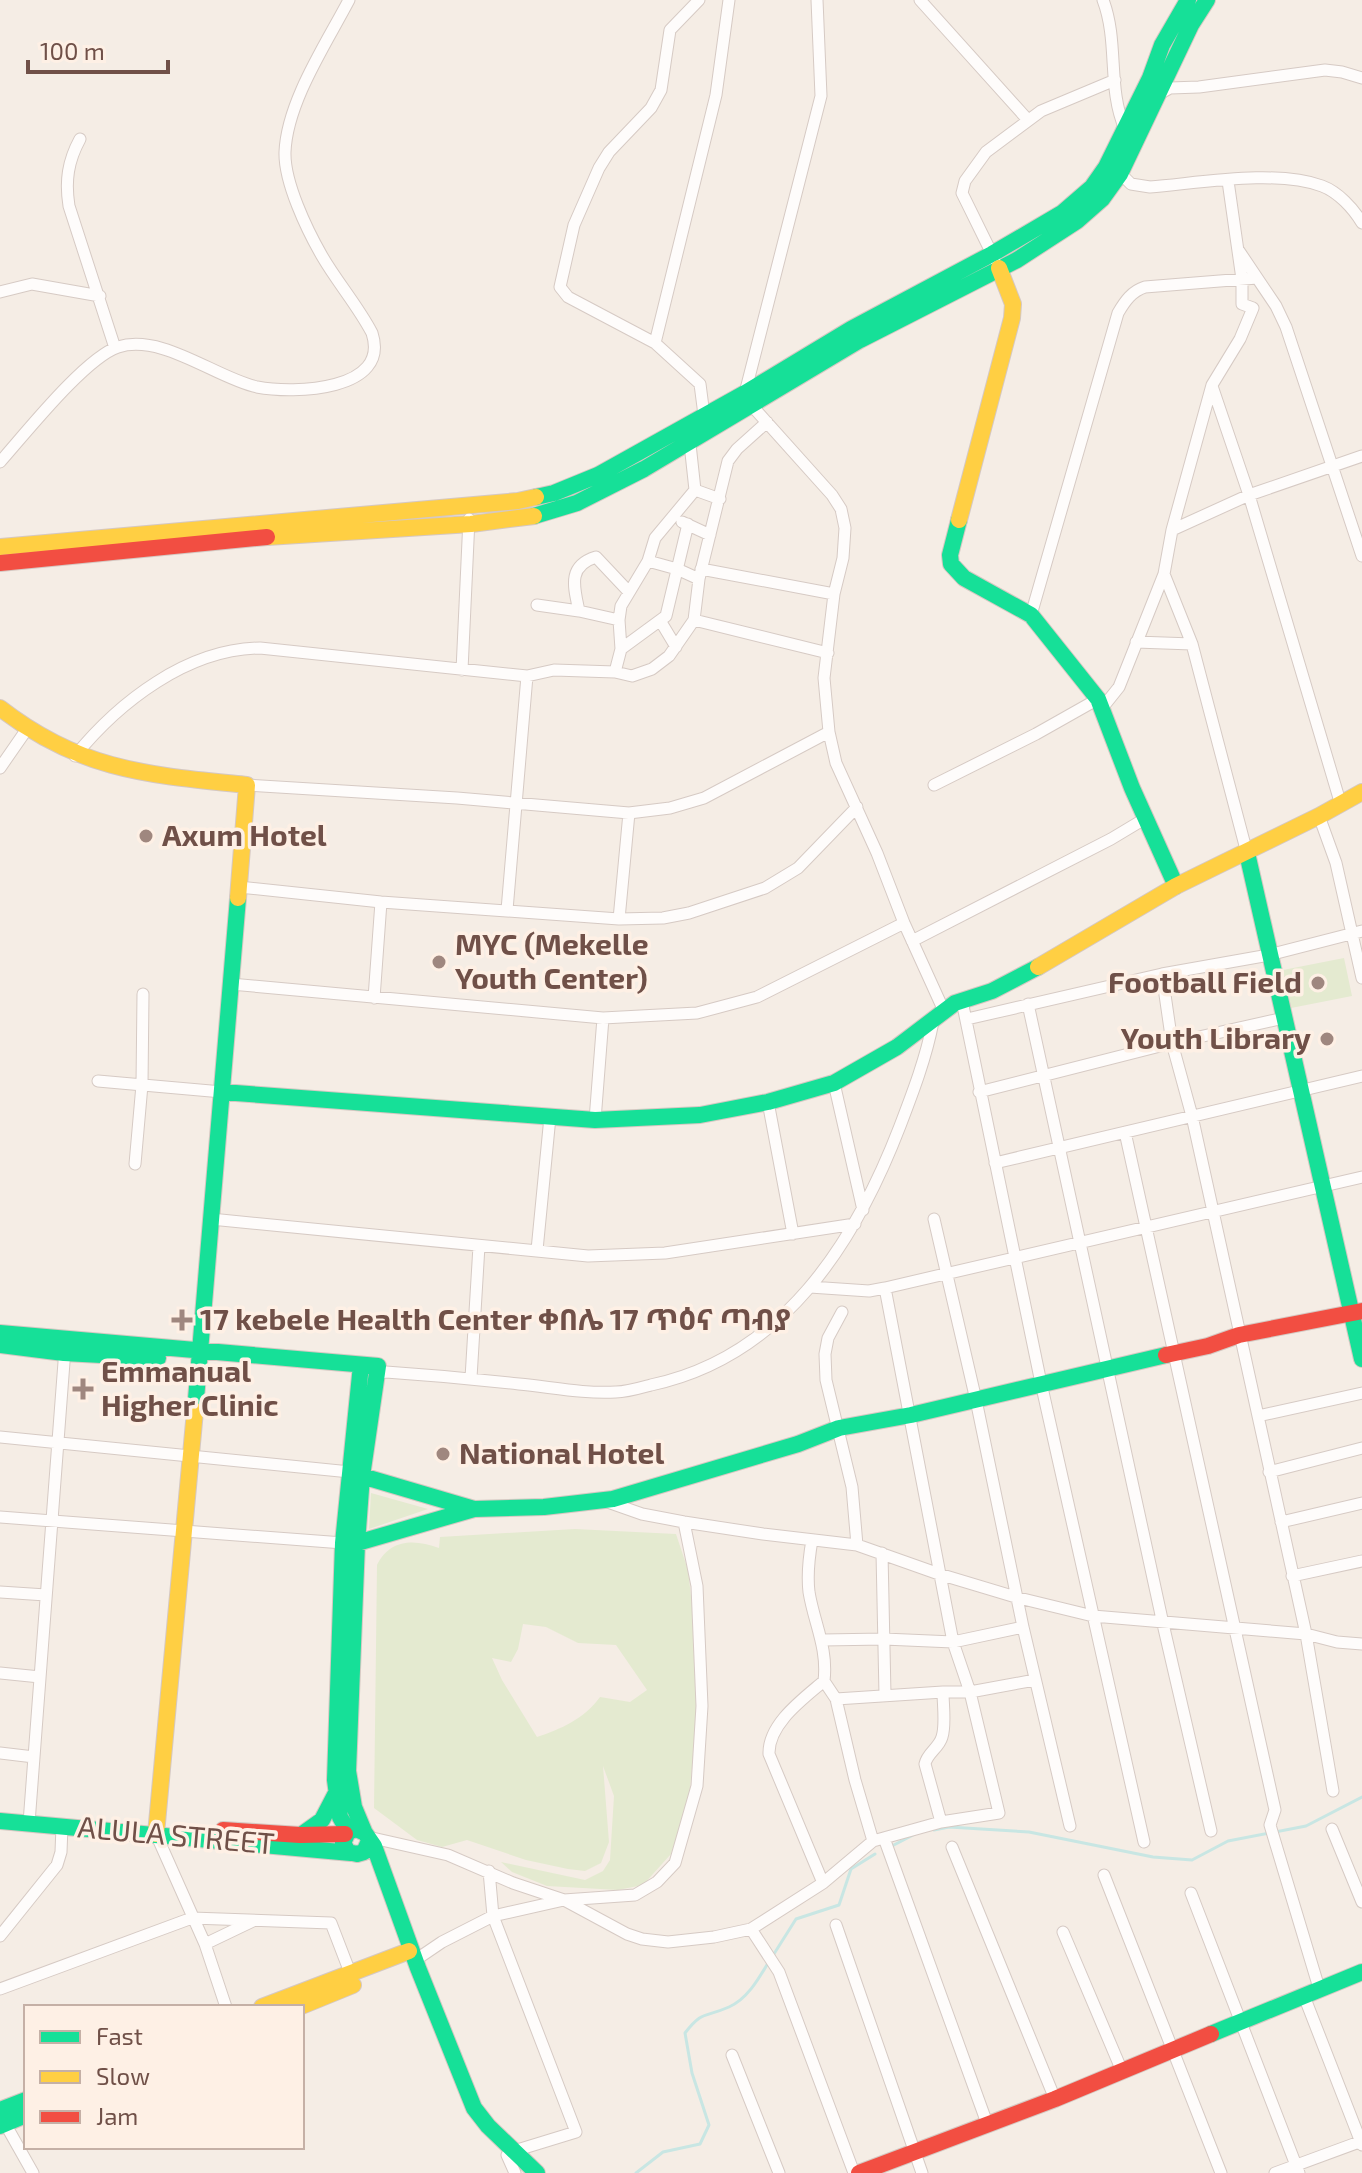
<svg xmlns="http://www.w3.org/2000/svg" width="1362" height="2173" font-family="'Exo 2','Noto Sans Ethiopic',sans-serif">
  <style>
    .green { fill: #e4ead0; fill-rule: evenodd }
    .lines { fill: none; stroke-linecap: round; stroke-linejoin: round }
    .stream { stroke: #c8e6e3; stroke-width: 3 }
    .street-casing { stroke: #d6cac4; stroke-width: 13 }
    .fast-casing { stroke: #d5c8c2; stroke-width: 18 }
    .slow-casing { stroke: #d5c8c2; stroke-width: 18 }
    .jam-casing { stroke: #d5c8c2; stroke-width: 18 }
    .street { stroke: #fefcfb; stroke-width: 11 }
    .fast { stroke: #16e098; stroke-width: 16 }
    .slow { stroke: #ffcf43; stroke-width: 16 }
    .jam { stroke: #f24e42; stroke-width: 16 }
    .poi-dot { fill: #9f877f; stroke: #fef0e5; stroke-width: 3 }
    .labels { text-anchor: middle; stroke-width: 7; stroke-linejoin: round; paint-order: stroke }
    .poi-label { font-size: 30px; font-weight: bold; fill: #705048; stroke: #fef0e5; text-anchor: start }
    .street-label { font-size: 30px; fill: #705048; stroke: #fef0e5 }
  </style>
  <rect width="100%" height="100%" fill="#f5ede5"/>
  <path class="green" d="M1344 958 1352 996 1291 1008 1283 970Z
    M371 1493 428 1509 369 1529Z
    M575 1529 676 1534 688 1570 693 1614 697 1715 689 1799 671 1854 643 1885 618 1890 547 1886 512 1872 501 1862 585 1880 603 1871 610 1860 614 1796 603 1766 609 1842 601 1863 585 1871 568 1869 526 1860 467 1840 442 1847 417 1840 374 1808 377 1565C390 1539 414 1539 439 1548L440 1537ZM523 1624 546 1627 578 1643 616 1645 647 1690 630 1702 600 1697C584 1719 561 1729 537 1737L502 1680 492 1658 511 1662 518 1649Z"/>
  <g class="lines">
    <path class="stream" d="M934 1830 949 1827 1029 1832 1153 1857 1192 1860 1228 1841 1306 1826 1362 1797
      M890 1847 915 1834
      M772 1957 796 1919 839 1905 851 1869 875 1854
      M636 2173 663 2152 700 2144 709 2125 692 2073 685 2033C703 2010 704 2018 729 2007 747 1999 758 1980 768 1963"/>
    <defs>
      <path id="street" d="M920 0 1028 120
        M1103 0C1119 42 1107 88 1125 129
        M1161 93 1170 88 1199 87 1325 70 1342 72 1362 78
        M80 139C68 161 65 181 69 206L115 348
        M1117 170 1131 184 1150 187C1200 183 1275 169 1322 186 1338 192 1353 208 1362 223
        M1239 251 1276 306 1286 327 1362 556
        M995 260 962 193 965 181 986 152 1041 111 1115 80
        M0 292 32 284 100 296
        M655 343 568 297 560 287 574 225 599 168 609 152 651 108 661 90 670 30 699 0
        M1212 386 1249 495 1341 805
        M745 393 821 96 817 0
        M753 407 832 495 841 509 845 528 843 558 834 594 824 678 829 732 836 763 877 853 904 923 944 1011
        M704 415 700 384 655 343 716 95 729 0
        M0 462C25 434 85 358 118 347 162 333 216 378 257 387 294 394 391 391 372 333 358 306 337 282 322 256 307 230 284 182 285 152 287 102 326 44 349 0
        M695 490 720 499
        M682 522 710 535
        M1172 530 1249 495 1362 456
        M648 561 677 569 699 579
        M701 569 834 594
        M1164 574 1192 644 1247 853
        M537 605 579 611 619 620
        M579 611C574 587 567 566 596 557L629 592
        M1031 615 1118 313C1125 301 1132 291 1145 287L1257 278
        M694 620 828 653
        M661 622 676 647
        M1136 642 1192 644
        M621 649 666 616 688 524
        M462 670 469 519
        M615 672 621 649 619 620 621 606 648 561 655 538 695 490 690 444
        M1103 707 1119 687 1164 574 1172 530 1212 385 1240 339 1253 308 1242 304V279L1228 181
        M75 756C119 702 187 649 260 648L527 676 554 670 615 672 632 676 652 669 669 656 694 620 699 579 728 461 737 449 767 422
        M0 768 27 729
        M247 785 457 798 629 813 670 808 704 798 829 732
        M934 785 1036 734 1098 699
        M1319 816 1336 863 1362 978
        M239 887 381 902 619 919 663 918 689 913 765 888 798 868 857 807
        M507 910 527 676
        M619 919 629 813
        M912 941 1111 839 1146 818
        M1162 974 1172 1043 1192 1116 1306 1634 1333 1791
        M231 984 603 1018 697 1013 757 997 904 923
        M374 998 381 902
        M962 1001 1041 1383 1144 1842
        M1028 1004 1163 1624 1211 1831
        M967 1019 1162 974 1269 955 1362 931
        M98 1081 222 1092
        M834 1083 863 1210
        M979 1092 1172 1043 1284 1018
        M768 1102 793 1234
        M595 1120 603 1018
        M1125 1132 1275 1810 1270 1825 1319 1988
        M995 1163 1362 1076
        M135 1164 142 1085 143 994
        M211 1219 588 1256 665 1253 855 1224
        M934 1219 976 1400 1023 1627 1070 1826
        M537 1250 550 1117
        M810 1287 869 1291 885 1288 1362 1177
        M842 1312 828 1338 825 1354 826 1380 852 1487 857 1545
        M376 1374 386 1372C431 1375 475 1379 519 1384 551 1387 584 1394 616 1392 627 1392 640 1388 651 1385 783 1357 855 1243 900 1126 913 1092 926 1058 933 1022
        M471 1378 479 1246
        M1258 1416 1362 1393
        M0 1437 350 1472
        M1269 1472 1362 1448
        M605 1501 642 1514 684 1522 763 1534 857 1545 939 1574 1019 1598 1093 1616 1306 1634 1337 1642 1362 1644
        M0 1517 343 1543
        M1281 1522 1362 1503
        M812 1540C809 1557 807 1575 809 1592 814 1623 828 1648 824 1681 803 1699 768 1724 769 1754L823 1883
        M882 1553 885 1695
        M1292 1576 1362 1561
        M0 1592 46 1595
        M823 1640 884 1639 953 1642 1023 1627
        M0 1673 40 1677
        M824 1681 836 1699 855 1780 873 1841
        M836 1699 943 1692H970L1035 1680
        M0 1753 34 1757
        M941 1822 925 1764C927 1753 939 1748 942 1737 946 1725 943 1705 943 1692
        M29 1823 65 1349
        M1332 1829 1362 1902
        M156 1834 205 1944 226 2007
        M368 1837 448 1855 513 1883 564 1900 627 1934 642 1939 668 1942 714 1937 751 1929 823 1883 873 1841 941 1822 999 1813 970 1692 953 1642 885 1288
        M884 1838 988 2126
        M952 1847 1055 2099
        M489 1871 493 1916 576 2132 514 2151
        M1104 1875 1221 2173
        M1191 1893 1299 2173
        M836 1925 922 2173
        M751 1929 779 1972 854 2173
        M1063 1932 1122 2071
        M0 1936 57 1865 61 1852 62 1826
        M205 1944 253 1921
        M414 1961 442 1942 493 1916 564 1900 635 1895 657 1882 675 1863 697 1786 702 1706 697 1586 684 1522
        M0 1989 192 1918 331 1923 351 1975
        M1304 1996 1362 2145
        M732 2055 779 2173
        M3 2120 33 2173
        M507 2155 515 2173
        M1275 2173 1362 2141"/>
      <path id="fast" d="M536 497 554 493 598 475 745 393 851 329 992 254 1062 213 1092 187 1106 167 1150 78 1162 45 1188 0
        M534 516 577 503 644 469 860 340 1017 260 1077 221 1102 199 1120 174 1191 25 1207 0
        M959 520 950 555 951 564 964 578 1031 615 1098 699 1132 788 1176 886
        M1247 853 1362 1359
        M222 1092 595 1120 700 1115 768 1102 834 1083 897 1047 955 1003 992 991 1038 967
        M0 1333 378 1366 362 1476 357 1543 348 1771 354 1807 364 1831
        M0 1345 64 1353 158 1358
        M195 1411 238 898
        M355 1474 474 1509
        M343 1543H357L474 1509 544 1507 613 1499 798 1444 839 1428 911 1415 1166 1355
        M0 1821 351 1853
        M348 1831 340 1817 335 1780 343 1543 361 1365
        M301 1835 322 1820 335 1795
        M369 1841 364 1852 357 1854 348 1852 343 1843 348 1832 356 1829 365 1833 374 1846 418 1968 474 2108 488 2126 537 2173
        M1211 2034 1362 1972
        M0 2110 26 2100
        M0 2126 26 2115"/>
      <path id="slow" d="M959 520 1012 318 1013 304 999 268
        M267 537 471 524 534 516
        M0 547 518 501 536 497
        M0 708C81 771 149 775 247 785L238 898
        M1038 967 1176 886 1319 816 1362 792
        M156 1834 195 1411
        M262 2007 409 1951
        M299 2007 353 1985"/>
      <path id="jam" d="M0 563 267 537
        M1166 1355 1208 1346 1239 1335 1362 1311
        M223 1830 300 1835 345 1834
        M859 2173 1055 2099 1211 2034"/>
    </defs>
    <use href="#street" class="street-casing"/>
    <use href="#fast" class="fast-casing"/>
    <use href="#slow" class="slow-casing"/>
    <use href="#jam" class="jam-casing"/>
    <use href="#street" class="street"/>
    <use href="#fast" class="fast"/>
    <use href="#slow" class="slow"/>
    <use href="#jam" class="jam"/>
  </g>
  <g class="poi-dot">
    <circle cx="146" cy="836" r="8"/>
    <circle cx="439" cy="962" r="8"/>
    <circle cx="1318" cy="983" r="8"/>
    <circle cx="1327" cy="1039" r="8"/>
    <path d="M178 1308h8v8h8v8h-8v8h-8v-8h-8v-8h8z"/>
    <path d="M79 1377h8v8h8v8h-8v8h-8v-8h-8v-8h8z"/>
    <circle cx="443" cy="1454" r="8"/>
  </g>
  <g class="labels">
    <g class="poi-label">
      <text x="162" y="846">Axum Hotel</text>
      <text x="455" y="955">MYC (Mekelle<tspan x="455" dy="34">Youth Center)</tspan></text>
      <text x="1302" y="993" text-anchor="end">Football Field</text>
      <text x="1311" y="1049" text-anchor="end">Youth Library</text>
      <text x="200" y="1330">17 kebele Health Center ቀበሌ 17 ጥዕና ጣብያ</text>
      <text x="101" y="1382">Emmanual<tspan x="101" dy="34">Higher Clinic</tspan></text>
      <text x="459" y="1464">National Hotel</text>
    </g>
    <g class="street-label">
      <text transform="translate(176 1836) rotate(5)" y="10">ALULA STREET</text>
    </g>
  </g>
  <rect x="24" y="2005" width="280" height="144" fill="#fef0e5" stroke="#c5b0a6" stroke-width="2"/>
  <rect x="40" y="2031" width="40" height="12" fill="#16e098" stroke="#c5b0a6" stroke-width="2"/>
  <text x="96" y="2045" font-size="24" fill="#705048">Fast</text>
  <rect x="40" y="2071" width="40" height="12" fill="#ffcf43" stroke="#c5b0a6" stroke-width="2"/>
  <text x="96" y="2085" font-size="24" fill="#705048">Slow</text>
  <rect x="40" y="2111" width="40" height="12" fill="#f24e42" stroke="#c5b0a6" stroke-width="2"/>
  <text x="96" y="2125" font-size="24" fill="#705048">Jam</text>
  <path d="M28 60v12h140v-12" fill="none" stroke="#705048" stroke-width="4"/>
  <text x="40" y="60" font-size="24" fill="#705048" stroke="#fef0e5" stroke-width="6" paint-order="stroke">100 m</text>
</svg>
